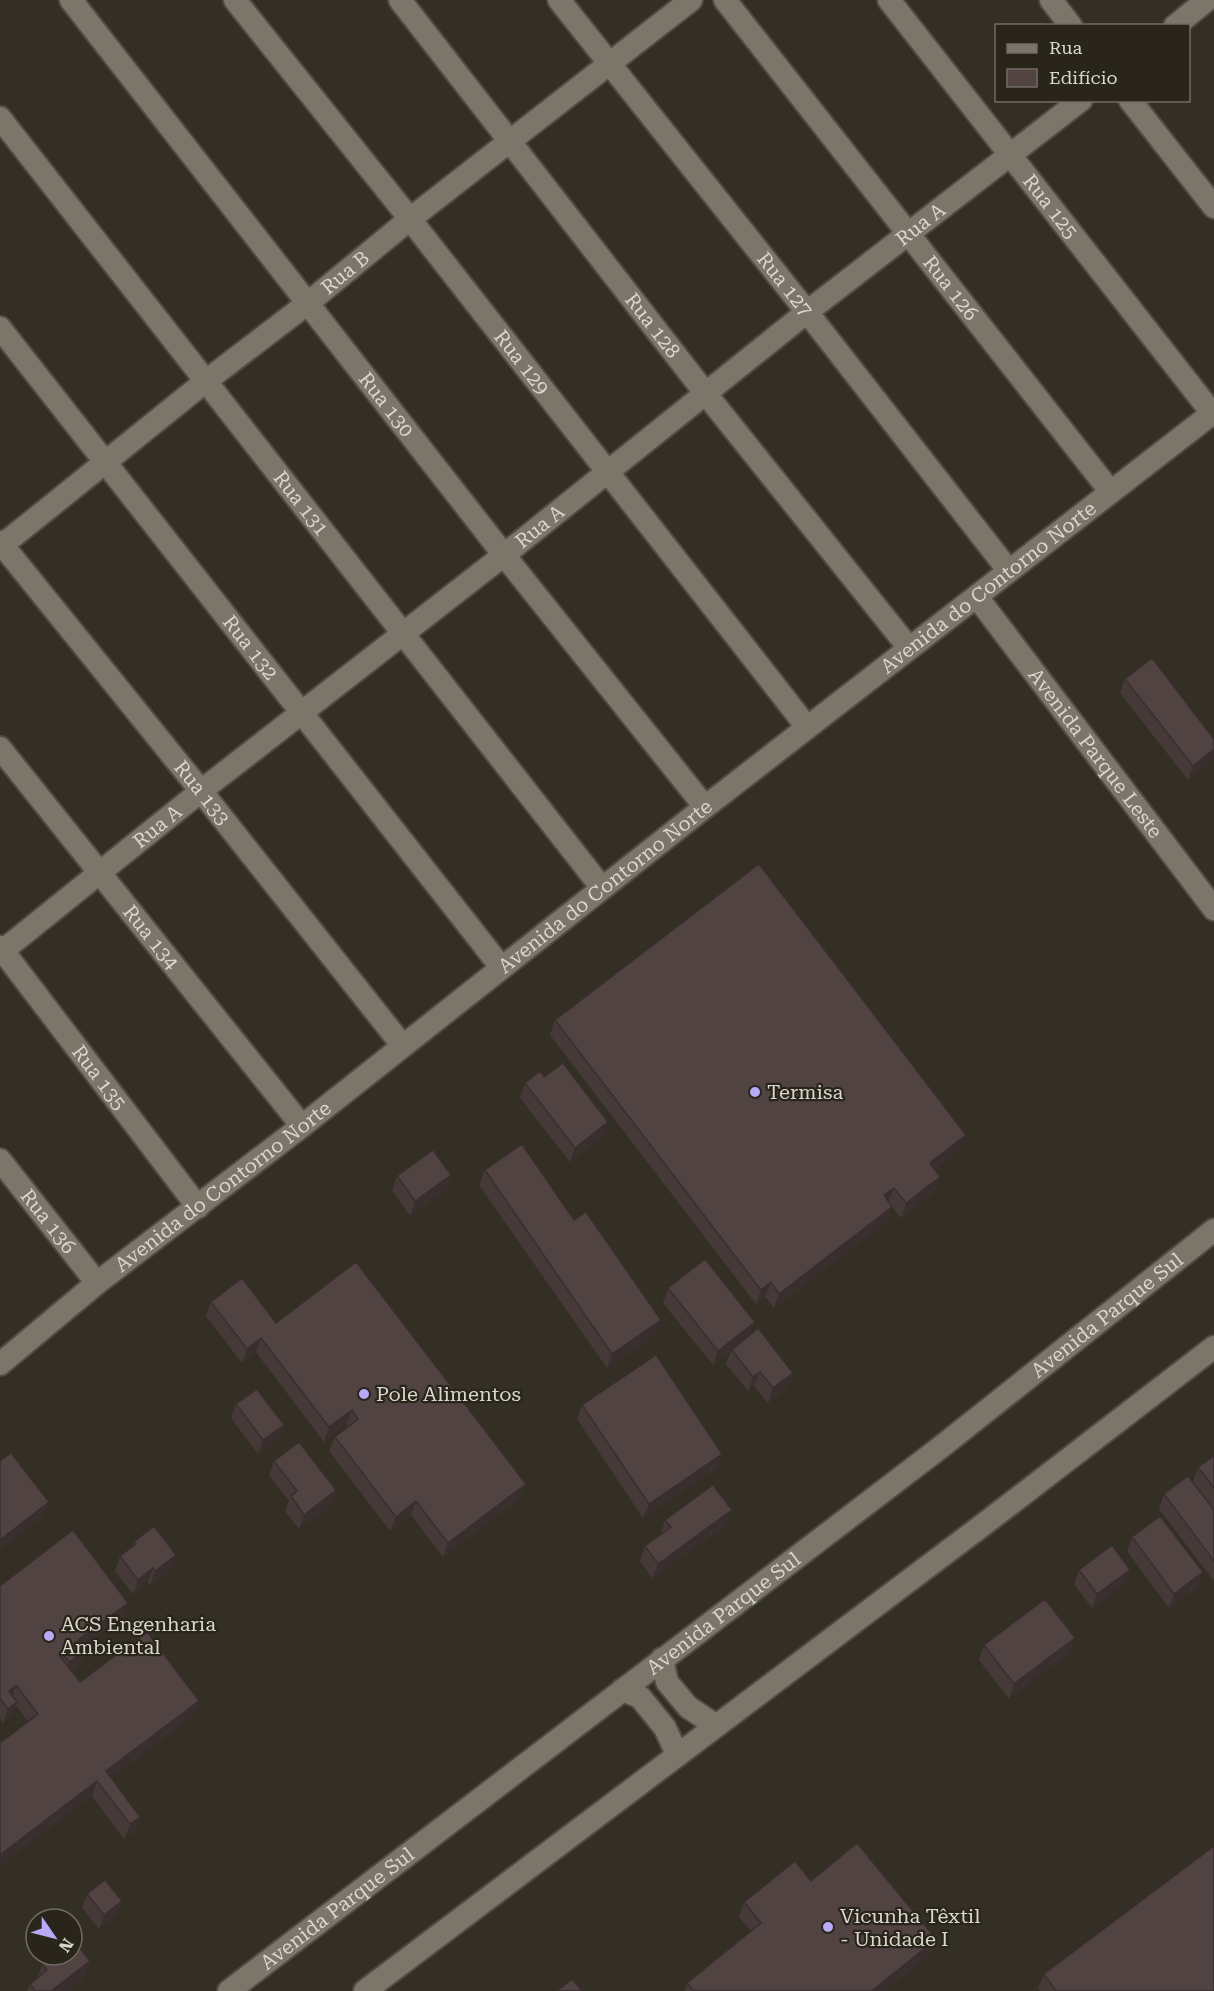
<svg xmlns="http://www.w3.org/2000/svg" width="1214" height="1991" font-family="'Roboto Serif',serif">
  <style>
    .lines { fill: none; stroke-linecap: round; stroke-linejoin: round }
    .minor-casing { stroke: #514c43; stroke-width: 26 }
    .minor { stroke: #7b7669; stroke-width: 22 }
    .wall { fill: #463a38 }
    .shaded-wall { fill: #392f2e }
    .building { fill: #514341; stroke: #392f2e; stroke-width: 1.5 }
    .poi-dot { fill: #b7abf8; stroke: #2a251b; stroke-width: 2 }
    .labels { text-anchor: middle; stroke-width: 4.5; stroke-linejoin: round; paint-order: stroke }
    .street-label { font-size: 20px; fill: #d9d6cf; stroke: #2a251b }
    .poi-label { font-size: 20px; fill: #d9d6cf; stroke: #2a251b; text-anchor: start }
  </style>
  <rect width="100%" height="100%" fill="#342f24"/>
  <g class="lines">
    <defs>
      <g id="minor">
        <path id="s1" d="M71 0 504 555 705 807"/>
        <path id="s2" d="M235 0 410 219 807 727"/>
        <path id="s3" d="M400 0 706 394 909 648"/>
        <path id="s4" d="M559 0 807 312 1009 571"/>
        <path id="s5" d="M725 0 1110 491"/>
        <path id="s6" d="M889 0 1212 413"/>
        <path d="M1051 0 1071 26"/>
        <path d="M1175 26 1207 0"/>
        <path d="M1130 100 1214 207"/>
        <path id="s7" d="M0 118 602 888"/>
        <path id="s8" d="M0 328 501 967"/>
        <path id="s9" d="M0 542 201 791 402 1045"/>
        <path id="s10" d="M0 547 206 381 308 303 410 219 691 0"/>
        <path id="s11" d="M977 597 1214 909"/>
        <path id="s12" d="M0 748 302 1126"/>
        <path id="s13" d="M0 947 198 1207"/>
        <path id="s14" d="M0 953 201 791 504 555 807 312 1081 100"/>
        <path id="s15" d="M0 1160 97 1283"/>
        <path id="s16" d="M0 1364 97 1283 302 1126 705 807 1214 412"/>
        <path d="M662 1659 667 1682 688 1707 715 1725"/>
        <path d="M622 1690 640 1697 665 1728 677 1754"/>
        <path id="s17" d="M229 1991 941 1447 1214 1230"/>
        <path d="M365 1991 992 1518 1214 1347"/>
      </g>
    </defs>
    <use href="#minor" class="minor-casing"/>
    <use href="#minor" class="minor"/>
  </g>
  <path class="wall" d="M1125 679 1214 759 1188 780 1120 693Z
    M555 1020 966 1135 960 1149 935 1169 940 1177 935 1191 901 1218 890 1204 887 1222 774 1308 765 1296 756 1304 550 1035Z
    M544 1077 603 1136 570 1162 520 1098 525 1083Z
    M485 1170 574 1220 661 1320 656 1334 607 1368 479 1185Z
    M451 1175 446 1190 410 1216 392 1190 397 1176Z
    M668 1288 750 1334 788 1387 768 1403 754 1386 748 1391 726 1364 731 1351 713 1365 663 1303Z
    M211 1302 276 1323 520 1498 443 1557 411 1515 390 1531 329 1451 335 1437 348 1426 346 1424 324 1442 256 1352 242 1363 206 1316Z
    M236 1404 284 1425 279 1439 258 1454 231 1418Z
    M582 1405 722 1454 717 1468 643 1518 577 1419Z
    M1214 1456V1510L1193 1482 1198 1467Z
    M274 1461 336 1490 331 1505 299 1529 285 1511 289 1501 269 1475Z
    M1164 1494 1214 1510V1579L1213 1580 1159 1509Z
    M665 1520 726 1525 652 1578 640 1561 645 1546 661 1535Z
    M1132 1537 1198 1587 1169 1608 1127 1551Z
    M134 1542 176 1555 171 1569 150 1585 148 1582 133 1594 115 1571 120 1556 132 1547Z
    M1079 1570H1130L1124 1584 1092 1608 1074 1584Z
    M0 1586 128 1603 123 1617 83 1647 80 1664 71 1671 80 1682 194 1715 111 1778 140 1817 135 1831 124 1839 92 1796 28 1722 16 1705 12 1716 3 1723 0 1719Z
    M1075 1638 1070 1652 1009 1699 979 1660 984 1645Z
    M811 1881 931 1953 885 1991H685L687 1983 751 1931 739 1917 744 1902Z
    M87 1894 122 1901 117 1915 99 1929 82 1908Z
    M90 1961 83 1979 68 1991H27L30 1984 37 1979 42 1964Z
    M1044 1974 1214 1991H1041L1038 1988Z"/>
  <path class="shaded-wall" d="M1214 749V759L1188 780 1193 766Z
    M608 1122 603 1136 570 1162 575 1148Z
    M966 1135 960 1149 924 1177 930 1163Z
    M451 1175 446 1190 410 1216 415 1201Z
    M940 1177 935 1191 901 1218 906 1203Z
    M894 1188 888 1202 884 1195Z
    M892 1207 887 1222 774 1308 779 1294Z
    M771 1282 765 1296 756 1304 761 1290Z
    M661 1320 656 1334 607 1368 612 1354Z
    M755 1322 750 1336 713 1365 718 1351Z
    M261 1338 256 1352 242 1363 247 1349Z
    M760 1372 754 1386 748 1391 753 1377Z
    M793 1373 788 1387 768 1403 773 1388Z
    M352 1410 346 1424 324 1442 329 1427Z
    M284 1425 279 1439 258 1454 263 1440Z
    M722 1454 717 1468 643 1518 649 1504Z
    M526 1484 520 1498 443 1557 448 1543Z
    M336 1490 331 1505 299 1529 304 1515Z
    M416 1501 411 1515 390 1531 396 1517Z
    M49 1502 43 1517 0 1550V1540Z
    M732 1510 726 1525 652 1578 658 1564Z
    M176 1555 171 1569 150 1585 155 1571Z
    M153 1568 148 1582 133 1594 138 1580Z
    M1130 1570 1124 1584 1092 1608 1097 1594Z
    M1203 1572 1198 1587 1169 1608 1174 1594Z
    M128 1603 123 1617 73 1655 78 1640Z
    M1075 1638 1070 1652 1009 1699 1014 1684Z
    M86 1650 80 1664 64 1676 69 1662Z
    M16 1685 11 1699 4 1705 9 1691Z
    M199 1701 194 1715 101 1786 106 1771Z
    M17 1702 12 1716 3 1723 8 1709Z
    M97 1781 92 1796 0 1866V1855Z
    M140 1817 135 1831 124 1839 130 1824Z
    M122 1901 117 1915 99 1929 104 1915Z
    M936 1939 931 1953 885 1991H872Z
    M90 1961 83 1979 68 1991H51Z"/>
  <path class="building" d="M1152 658 1214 739V749L1193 766 1125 679Z
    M759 864 966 1135 930 1163 940 1177 906 1203 894 1188 884 1195 892 1207 779 1294 771 1282 761 1290 555 1020Z
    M563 1063 608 1122 575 1148 525 1083 540 1071 544 1077Z
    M522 1144 574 1220 586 1212 661 1320 612 1354 485 1170Z
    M433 1150 451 1175 415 1201 397 1176Z
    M705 1259 755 1322 718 1351 668 1288Z
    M356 1262 526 1484 448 1543 416 1501 396 1517 335 1437 358 1419 352 1410 329 1427 261 1338 247 1349 211 1302 242 1278 276 1323Z
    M758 1328 793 1373 773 1388 760 1372 753 1377 732 1350Z
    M656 1355 722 1454 649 1504 582 1405Z
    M257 1389 284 1425 263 1440 236 1404Z
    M299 1442 336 1490 304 1515 291 1496 297 1491 274 1461Z
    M11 1453 49 1502 0 1540V1461Z
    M1214 1456V1488L1198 1467Z
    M1188 1476 1214 1510V1561L1164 1494Z
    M713 1485 732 1510 658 1564 645 1546 671 1527 665 1520Z
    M1160 1516 1203 1572 1174 1594 1132 1537Z
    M154 1526 176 1555 155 1571 153 1568 138 1580 120 1556 136 1544 134 1542Z
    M73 1530 128 1603 78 1640 86 1650 69 1662 62 1652 59 1655 80 1682 147 1632 199 1701 106 1771 140 1817 130 1824 97 1781 0 1855V1743L38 1714 16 1685 9 1691 17 1702 8 1709 0 1698V1586Z
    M1112 1545 1130 1570 1097 1594 1079 1570Z
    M1045 1599 1075 1638 1014 1684 984 1645Z
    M857 1843 936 1939 872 1991H694L687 1983 761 1923 744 1902 795 1861 811 1881Z
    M1214 1846V1991H1056L1044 1974Z
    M105 1880 122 1901 104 1915 87 1894Z
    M73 1940 90 1961 51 1991H35L30 1984 47 1970 42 1964 53 1955H72V1941Z
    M572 1979 582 1991H557Z"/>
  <g class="poi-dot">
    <circle cx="755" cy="1092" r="6"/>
    <circle cx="364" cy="1394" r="6"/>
    <circle cx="49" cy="1636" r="6"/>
    <circle cx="828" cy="1927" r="6"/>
  </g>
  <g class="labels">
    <g class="street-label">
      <text dy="7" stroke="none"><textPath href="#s6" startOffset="262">Rua 125</textPath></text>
      <text dy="7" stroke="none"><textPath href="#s14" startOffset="1174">Rua A</textPath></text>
      <text dy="7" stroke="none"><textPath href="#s10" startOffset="441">Rua B</textPath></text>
      <text dy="7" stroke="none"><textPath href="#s4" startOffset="363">Rua 127</textPath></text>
      <text dy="7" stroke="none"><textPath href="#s5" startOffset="366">Rua 126</textPath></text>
      <text dy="7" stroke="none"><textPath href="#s3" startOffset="412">Rua 128</textPath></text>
      <text dy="7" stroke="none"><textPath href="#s2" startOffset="462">Rua 129</textPath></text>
      <text dy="7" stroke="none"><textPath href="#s1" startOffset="513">Rua 130</textPath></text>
      <text dy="7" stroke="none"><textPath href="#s7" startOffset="489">Rua 131</textPath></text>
      <text dy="7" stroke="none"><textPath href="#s14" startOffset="688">Rua A</textPath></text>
      <text dy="7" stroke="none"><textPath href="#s16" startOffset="1257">Avenida do Contorno Norte</textPath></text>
      <text dy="7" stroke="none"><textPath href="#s8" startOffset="406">Rua 132</textPath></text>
      <text dy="7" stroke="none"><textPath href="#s11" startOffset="196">Avenida Parque Leste</textPath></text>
      <text dy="7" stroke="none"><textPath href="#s9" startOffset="322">Rua 133</textPath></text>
      <text dy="7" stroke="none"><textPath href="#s14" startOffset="202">Rua A</textPath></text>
      <text dy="7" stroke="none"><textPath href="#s16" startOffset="771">Avenida do Contorno Norte</textPath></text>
      <text dy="7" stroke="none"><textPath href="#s12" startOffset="242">Rua 134</textPath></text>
      <text dy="7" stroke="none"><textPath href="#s13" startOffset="164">Rua 135</textPath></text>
      <text dy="7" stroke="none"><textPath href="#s16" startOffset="285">Avenida do Contorno Norte</textPath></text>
      <text dy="7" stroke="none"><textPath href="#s15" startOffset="78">Rua 136</textPath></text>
      <text dy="7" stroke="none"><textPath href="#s17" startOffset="1108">Avenida Parque Sul</textPath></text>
      <text dy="7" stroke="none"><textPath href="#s17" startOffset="622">Avenida Parque Sul</textPath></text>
      <text dy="7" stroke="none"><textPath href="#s17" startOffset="136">Avenida Parque Sul</textPath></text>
    </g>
    <g class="poi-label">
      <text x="767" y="1099">Termisa</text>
      <text x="376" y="1401">Pole Alimentos</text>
      <text x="61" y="1631">ACS Engenharia<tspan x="61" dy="23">Ambiental</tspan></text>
      <text x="840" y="1923">Vicunha Têxtil<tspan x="840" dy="23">- Unidade I</tspan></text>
    </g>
  </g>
  <rect x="995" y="24" width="195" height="78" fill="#2a251b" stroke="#706c63" stroke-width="1.5"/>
  <rect x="1007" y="44" width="30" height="9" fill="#7b7669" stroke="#706c63" stroke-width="1.5"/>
  <text x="1049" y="54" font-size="18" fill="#d9d6cf">Rua</text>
  <rect x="1007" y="69" width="30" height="18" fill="#514341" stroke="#706c63" stroke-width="1.5"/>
  <text x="1049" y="84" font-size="18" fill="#d9d6cf">Edifício</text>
  <g transform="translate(54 1937) rotate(125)"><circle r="28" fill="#2a251b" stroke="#706c63" stroke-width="1.5"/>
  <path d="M0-4.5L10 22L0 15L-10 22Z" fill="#b7abf8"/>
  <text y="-9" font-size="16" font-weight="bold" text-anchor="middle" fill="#d9d6cf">N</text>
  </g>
</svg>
